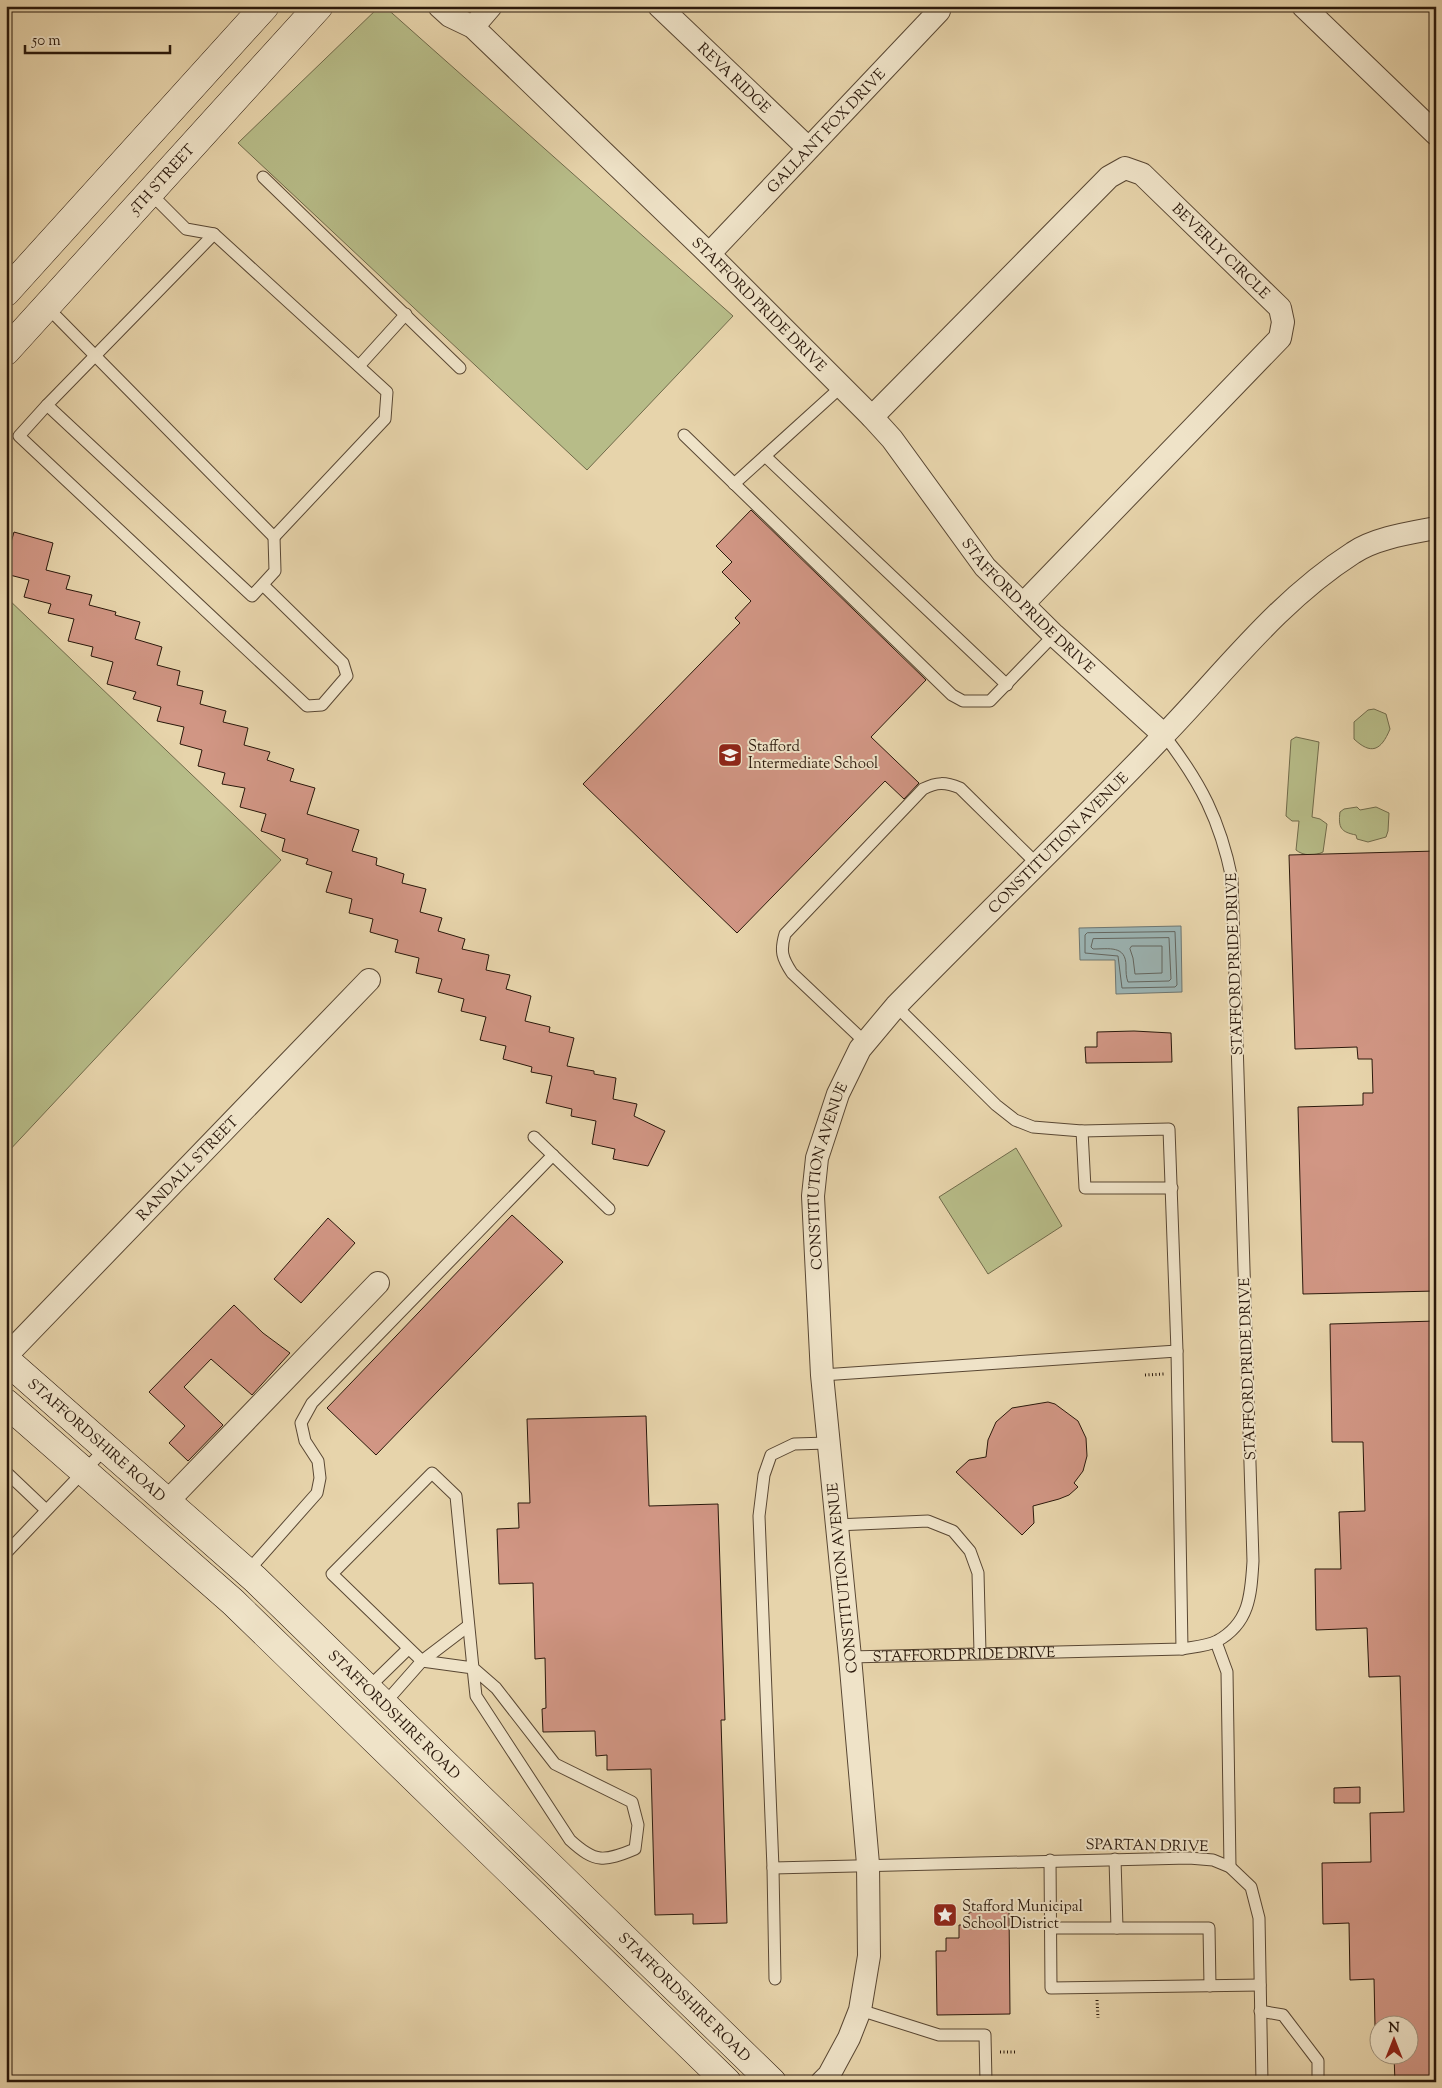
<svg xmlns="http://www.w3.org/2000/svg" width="1442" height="2088" font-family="'Sorts Mill Goudy',serif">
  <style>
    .green { fill: #b7bc88; stroke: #706a4a }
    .water { fill: #9cb5b5; stroke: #6e7671 }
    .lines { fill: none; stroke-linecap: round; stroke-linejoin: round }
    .shore { stroke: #636660; stroke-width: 1 }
    .building { fill: #d19684; stroke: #2a180b }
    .lane-casing { stroke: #594733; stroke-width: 13 }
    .street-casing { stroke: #594733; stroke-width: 24 }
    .secondary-casing { stroke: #2a180b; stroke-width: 29 }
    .path { stroke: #2a180b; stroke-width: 3; stroke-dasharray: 1 2.5; stroke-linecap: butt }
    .lane { stroke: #efe3c8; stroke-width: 11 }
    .street { stroke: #efe3c8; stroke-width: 22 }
    .secondary { stroke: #efe3c8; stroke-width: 28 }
    .labels { text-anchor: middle; stroke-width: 4; stroke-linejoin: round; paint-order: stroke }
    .street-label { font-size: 15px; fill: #2a180b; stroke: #efe3c8 }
    .poi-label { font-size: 15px; fill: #2a180b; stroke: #efe3c8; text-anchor: start }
  </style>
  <rect width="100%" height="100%" fill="#e7d4ab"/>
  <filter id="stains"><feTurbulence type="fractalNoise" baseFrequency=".004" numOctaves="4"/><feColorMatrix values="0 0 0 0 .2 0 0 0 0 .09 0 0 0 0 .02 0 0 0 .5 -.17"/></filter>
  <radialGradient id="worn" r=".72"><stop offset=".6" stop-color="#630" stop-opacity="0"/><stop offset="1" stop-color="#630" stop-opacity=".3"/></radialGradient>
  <path class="green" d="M380 6H384L733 316 587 470 238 143Z
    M6 597 281 860 6 1154Z
    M1374 709 1386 714 1390 729C1381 751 1371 755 1354 739V722L1368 710Z
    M1296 737 1319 742 1312 817 1320 819 1327 824 1323 852C1315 856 1303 856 1296 850L1299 821H1292L1286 816 1291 740Z
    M1357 807 1360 810 1376 807 1389 813 1388 831 1386 837 1368 842 1357 839 1356 835C1341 832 1338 828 1340 812L1344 809Z
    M1016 1148 1062 1226 988 1274 939 1197Z"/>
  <path class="water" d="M1181 926 1182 992 1116 994 1115 960H1080L1079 928Z"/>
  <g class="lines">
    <path class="shore" d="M1175 932 1177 985 1175 987 1122 988 1118 956 1085 953V935L1087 933Z
      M1169 938 1171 979 1169 981 1128 982C1126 977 1126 972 1126 966 1126 945 1109 949 1093 949L1091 947 1093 939Z
      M1132 946H1162V973L1135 974 1133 958 1130 949Z"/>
  </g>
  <path class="building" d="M751 510 926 680 871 737 919 783 904 799 885 781 737 933 583 784 740 623 735 618 751 601 722 572 732 562 716 546Z
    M14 532 53 543 46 570 70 576 66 589 92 595 89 605 116 612 115 615 140 622 135 639 162 647 157 665 180 671 177 685 203 691 200 704 226 711 223 722 248 728 244 745 270 752 267 760 294 769 290 781 315 788 307 814 359 830 352 851 377 858 376 865 404 874 402 883 426 889 420 912 442 918 438 931 465 939 462 949 489 955 486 970 510 975 506 989 531 996 525 1021 550 1027 549 1032 574 1038 567 1066 594 1071V1074L616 1078 613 1099 637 1104 634 1116 665 1131 648 1166 613 1159 615 1149 592 1144 596 1121 571 1116 572 1109 546 1103 552 1076 531 1072 532 1067 503 1059 506 1046 480 1040 486 1017 461 1011 464 999 438 992 442 979 416 973 419 958 395 952 398 940 370 932 373 919 349 913 352 899 326 892 332 872 306 864 308 859 282 851 285 839 261 831 266 814 240 807 245 788 222 784 225 773 198 766 202 750 180 744 184 727 157 721 161 707 133 699 136 692 107 684 113 662 91 656 93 647 68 641 74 619 48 613 51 604 24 597 29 580 6 574V560Z
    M1436 851V1291L1303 1294 1298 1107 1363 1105V1093H1373L1372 1059H1358L1357 1047 1295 1049 1289 855Z
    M1134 1031 1171 1033 1172 1062 1086 1063 1085 1047H1097V1032Z
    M512 1215 563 1262 376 1455 327 1408Z
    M328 1218 355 1243 301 1303 274 1279Z
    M234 1305 263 1333 290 1353 252 1395 211 1359 184 1387 223 1425 188 1461 169 1443 185 1426 149 1392Z
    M1436 1321V2082H1395L1394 2056H1410V2026H1375L1374 1979 1350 1980 1349 1923 1323 1924 1322 1863 1371 1862 1370 1813 1404 1812 1400 1676 1369 1677 1367 1628 1316 1630 1315 1569H1341L1339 1512 1365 1511 1363 1442H1332L1330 1324Z
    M1048 1402 1055 1404 1078 1421 1086 1438 1087 1456 1083 1471 1074 1483 1078 1487 1069 1495 1059 1499 1033 1506 1034 1523 1022 1535 956 1472 969 1460 986 1457 988 1440 996 1422 1012 1408Z
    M646 1416 649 1506 718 1504 725 1720H721L727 1923 693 1924V1914L655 1915 651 1769 607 1770V1755L596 1756 595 1731 543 1732 542 1709 546 1708 545 1658 535 1659 533 1583 499 1584 497 1529 519 1528 518 1503H530L527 1419Z
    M1360 1787V1803H1334V1788Z
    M1009 1911 1010 2014 937 2015 936 1951H946V1938H959V1925H969V1912Z"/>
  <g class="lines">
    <defs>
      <g id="lane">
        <path d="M263 177 460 368"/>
        <path d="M214 234 47 405 252 596 275 571 274 537"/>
        <path d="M47 307 274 537 385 419 387 392 214 234 186 229 151 194"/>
        <path d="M359 366 406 314"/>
        <path d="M47 405 19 436 307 706 322 705 347 676 343 663 263 585"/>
        <path d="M684 435 952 695 963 701H990L1054 635"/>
        <path d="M765 456 1007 685"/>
        <path d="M734 484 841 387"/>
        <path d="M896 1006 996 1105 1015 1120 1033 1127 1082 1131 1169 1129 1177 1351 1182 1649"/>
        <path d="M865 1042 792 973C782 958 780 951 785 934L923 789C937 782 945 782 960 788L1036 863"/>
        <path d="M1082 1131 1085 1188H1172"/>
        <path d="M534 1137 609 1209"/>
        <path d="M822 1375 1177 1351"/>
        <path d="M828 1443 794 1444 771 1455 764 1475 759 1516 773 1868 1189 1858 1213 1860 1230 1867 1251 1887 1259 1918 1262 2082"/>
        <path d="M6 1472 46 1510"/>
        <path d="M836 1525 928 1521 953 1531 970 1551 978 1573 980 1653"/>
        <path d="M6 1553 106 1448"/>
        <path d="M247 1572 317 1493 320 1478 318 1461 305 1441 301 1423 312 1403 553 1155"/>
        <path d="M1216 1642 1227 1672 1230 1867"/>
        <path id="s1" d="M850 1657 1182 1649C1193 1647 1207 1646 1217 1641 1250 1623 1251 1594 1253 1561L1232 879C1220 820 1201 783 1164 735"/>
        <path d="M473 1668 476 1696 570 1840C595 1863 604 1862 635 1849L638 1825 632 1802 555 1764 496 1688 473 1668 422 1661 332 1574 432 1473 456 1496 473 1668"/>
        <path d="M368 1688 408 1649"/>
        <path d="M384 1704 422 1661 468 1626"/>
        <path d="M1115 1859 1117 1928"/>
        <path d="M1050 1860 1051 1988 1260 1985"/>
        <path d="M773 1868 775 1979"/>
        <path d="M1050 1928H1209L1210 1986"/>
        <path d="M860 2010 939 2035H985L986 2082"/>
        <path d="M1260 2011 1283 2015 1318 2061V2082"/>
      </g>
      <g id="street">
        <path id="s2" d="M439 6 450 16 473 27 709 254 872 417 892 439 985 567 1054 635 1164 735"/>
        <path id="s3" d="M659 6 808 148"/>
        <path d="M1303 6 1436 134"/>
        <path d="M473 27 491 6"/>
        <path id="s4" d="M709 254 939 11 940 6"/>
        <path id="s5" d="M872 417 1109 177 1125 168 1142 174 1280 308 1283 322 1280 338 1023 604"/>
        <path id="s6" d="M6 1356 369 980"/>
        <path d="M167 1502 378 1283"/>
        <path id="s7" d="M822 2082 829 2075 849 2038 860 2010 869 1956 868 1864 850 1657 822 1375 813 1196 817 1158 838 1094 860 1049 896 1006C985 915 1076 827 1164 735 1225 672 1278 601 1353 553 1375 538 1410 533 1436 528"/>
      </g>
      <g id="secondary">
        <path d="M6 292 265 6"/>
        <path id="s8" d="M6 351 319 6"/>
        <path id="s9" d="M6 1360 255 1579 772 2082"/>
        <path d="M6 1403 233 1602 727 2082"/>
      </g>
    </defs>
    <use href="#lane" class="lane-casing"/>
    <use href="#street" class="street-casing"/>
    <use href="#secondary" class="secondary-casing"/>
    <path class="path" d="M1145 1375 1164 1374
      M1097 2000 1098 2018
      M1000 2052H1017"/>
    <use href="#lane" class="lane"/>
    <use href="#street" class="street"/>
    <use href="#secondary" class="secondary"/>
  </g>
  <defs>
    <symbol id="school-square" viewBox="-11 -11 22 22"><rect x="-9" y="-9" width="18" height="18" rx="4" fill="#8f2418" stroke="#efe3c8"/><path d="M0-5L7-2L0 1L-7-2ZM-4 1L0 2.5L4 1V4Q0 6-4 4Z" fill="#fff"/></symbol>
    <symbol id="sight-square" viewBox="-11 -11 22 22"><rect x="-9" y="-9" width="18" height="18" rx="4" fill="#8f2418" stroke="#efe3c8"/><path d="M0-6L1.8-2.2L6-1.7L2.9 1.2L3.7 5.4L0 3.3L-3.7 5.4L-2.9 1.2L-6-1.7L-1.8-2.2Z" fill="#fff"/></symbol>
  </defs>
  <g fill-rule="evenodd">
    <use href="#school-square" x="716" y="741" width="28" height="28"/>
    <use href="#sight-square" x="931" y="1901" width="28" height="28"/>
  </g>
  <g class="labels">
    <g class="street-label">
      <text dy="5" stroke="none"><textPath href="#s3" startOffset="104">REVA RIDGE</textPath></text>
      <text dy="5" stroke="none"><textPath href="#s4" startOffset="170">GALLANT FOX DRIVE</textPath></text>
      <text dy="5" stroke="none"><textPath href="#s8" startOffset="232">5TH STREET</textPath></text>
      <text dy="5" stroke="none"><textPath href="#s5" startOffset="484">BEVERLY CIRCLE</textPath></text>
      <text dy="5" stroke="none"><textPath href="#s2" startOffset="439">STAFFORD PRIDE DRIVE</textPath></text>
      <text dy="5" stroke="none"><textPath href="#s2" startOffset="844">STAFFORD PRIDE DRIVE</textPath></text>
      <text dy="5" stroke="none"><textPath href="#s7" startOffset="1341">CONSTITUTION AVENUE</textPath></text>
      <text transform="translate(1234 964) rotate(-92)" y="5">STAFFORD PRIDE DRIVE</text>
      <text dy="5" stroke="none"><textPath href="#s6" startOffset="261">RANDALL STREET</textPath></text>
      <text dy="5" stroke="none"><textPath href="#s7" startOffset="921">CONSTITUTION AVENUE</textPath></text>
      <text transform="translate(1247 1369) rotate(-92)" y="5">STAFFORD PRIDE DRIVE</text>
      <text dy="5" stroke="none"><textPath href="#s9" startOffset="121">STAFFORDSHIRE ROAD</textPath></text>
      <text transform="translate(842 1578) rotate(-96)" y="5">CONSTITUTION AVENUE</text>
      <text dy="5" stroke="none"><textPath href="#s1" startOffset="114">STAFFORD PRIDE DRIVE</textPath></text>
      <text dy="5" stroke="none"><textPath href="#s9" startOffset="526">STAFFORDSHIRE ROAD</textPath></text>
      <text transform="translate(1147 1845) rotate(1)" y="5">SPARTAN DRIVE</text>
      <text dy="5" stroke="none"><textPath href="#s9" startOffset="931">STAFFORDSHIRE ROAD</textPath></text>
    </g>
    <g class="poi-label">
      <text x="748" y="751">Stafford<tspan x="748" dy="17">Intermediate School</tspan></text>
      <text x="962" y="1911">Stafford Municipal<tspan x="962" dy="17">School District</tspan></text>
    </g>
  </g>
  <rect width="1442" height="2088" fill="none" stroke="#e7d4ab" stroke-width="25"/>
  <rect x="8" y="8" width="1427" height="2073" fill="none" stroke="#2a180b" stroke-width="2.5"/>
  <rect x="12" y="12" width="1417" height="2063" fill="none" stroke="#2a180b"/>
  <g transform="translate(1394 2040)"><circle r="24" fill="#efe3c8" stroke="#a0927c"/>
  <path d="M0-4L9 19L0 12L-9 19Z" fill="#8f2418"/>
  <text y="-8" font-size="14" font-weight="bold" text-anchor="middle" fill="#2a180b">N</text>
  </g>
  <path d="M25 45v8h145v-8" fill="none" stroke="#2a180b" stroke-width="2.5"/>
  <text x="32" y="45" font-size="15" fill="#2a180b" stroke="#efe3c8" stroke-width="4" paint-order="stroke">50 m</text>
  <rect width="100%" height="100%" filter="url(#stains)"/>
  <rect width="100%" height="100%" fill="url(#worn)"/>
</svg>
